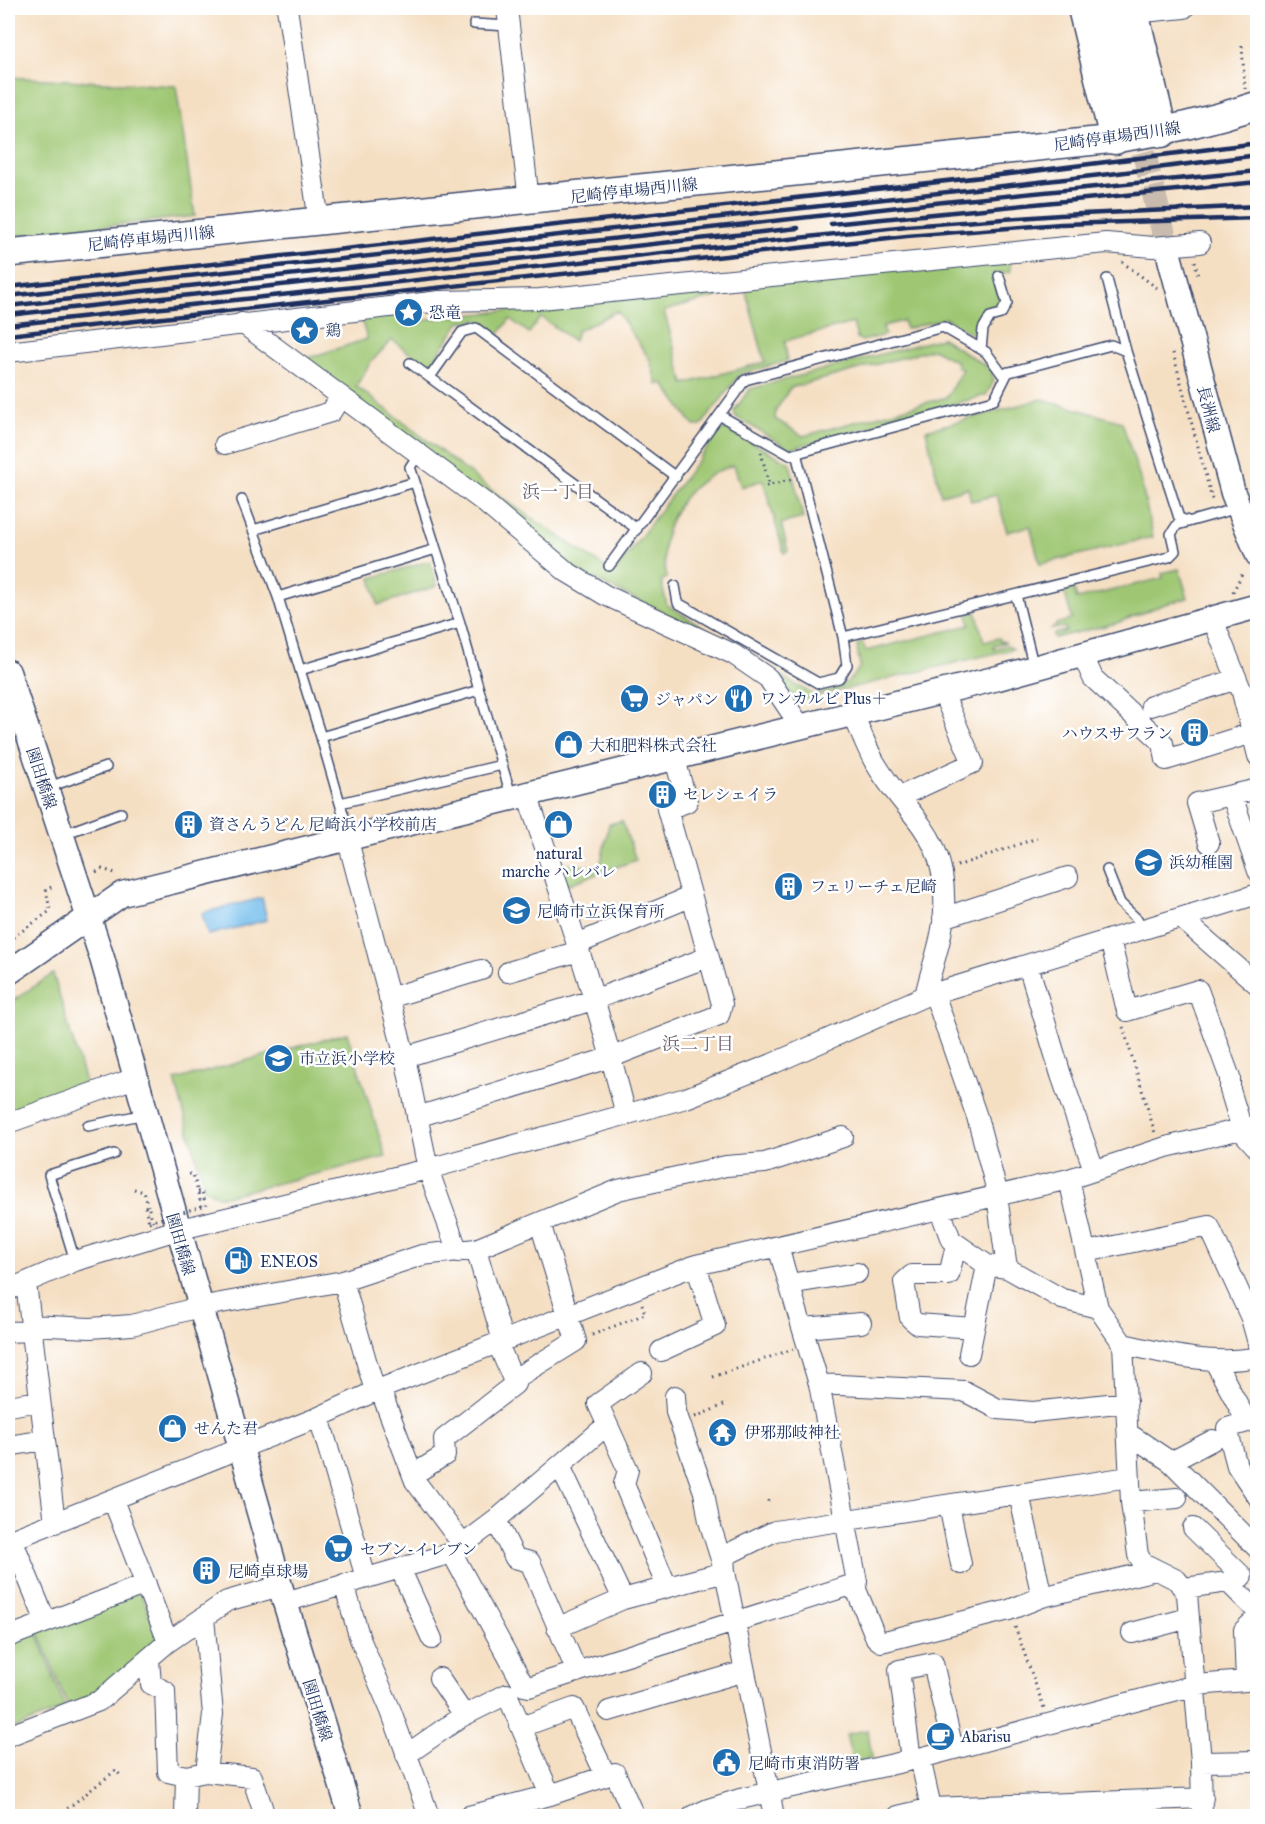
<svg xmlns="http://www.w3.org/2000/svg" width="1265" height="1824" font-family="'IM FELL Great Primer','Noto Serif JP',serif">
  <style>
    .green { fill: #9fc773; stroke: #5d7b68; stroke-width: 1.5; fill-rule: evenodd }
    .water { fill: #72bdeb; stroke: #4676a4; stroke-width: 1.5 }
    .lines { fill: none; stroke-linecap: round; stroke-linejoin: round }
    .tertiary-tunnel { stroke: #c9bcaf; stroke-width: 24; stroke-dasharray: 24 12; stroke-linecap: butt }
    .service-casing { stroke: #3c496d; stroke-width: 12 }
    .minor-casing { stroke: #3c496d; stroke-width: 22 }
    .tertiary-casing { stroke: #3c496d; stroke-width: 27 }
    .secondary-casing { stroke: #3c496d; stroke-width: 30 }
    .primary-casing { stroke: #3c496d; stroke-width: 33 }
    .path { stroke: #3c496d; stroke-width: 3; stroke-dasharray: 1.5 4.5; stroke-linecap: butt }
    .service { stroke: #fff; stroke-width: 9 }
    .minor { stroke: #fff; stroke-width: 20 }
    .tertiary { stroke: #fff; stroke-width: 24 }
    .secondary { stroke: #fff; stroke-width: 27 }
    .primary { stroke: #fff; stroke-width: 30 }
    .rail { stroke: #1b2f5e; stroke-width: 4.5 }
    .path-bridge { stroke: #3c496d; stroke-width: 3; stroke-dasharray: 1.5 4.5; stroke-linecap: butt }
    .labels { text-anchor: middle; stroke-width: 5; stroke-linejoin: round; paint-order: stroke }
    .street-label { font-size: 16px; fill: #1b2f5e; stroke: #fff }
    .poi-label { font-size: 16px; fill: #1b2f5e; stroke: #fff; text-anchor: start }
    .neighbourhood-label { font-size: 18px; fill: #685b69; stroke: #fff }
  </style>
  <rect width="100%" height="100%" fill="#fff"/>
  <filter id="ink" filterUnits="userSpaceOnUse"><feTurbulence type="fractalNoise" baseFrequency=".0167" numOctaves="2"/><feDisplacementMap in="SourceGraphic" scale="12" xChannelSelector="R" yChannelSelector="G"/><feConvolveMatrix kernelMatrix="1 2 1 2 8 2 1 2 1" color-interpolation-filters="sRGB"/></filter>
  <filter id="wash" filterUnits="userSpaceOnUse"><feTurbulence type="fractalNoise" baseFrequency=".008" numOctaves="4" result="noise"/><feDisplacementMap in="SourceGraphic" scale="24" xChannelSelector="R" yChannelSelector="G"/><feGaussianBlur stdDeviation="1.35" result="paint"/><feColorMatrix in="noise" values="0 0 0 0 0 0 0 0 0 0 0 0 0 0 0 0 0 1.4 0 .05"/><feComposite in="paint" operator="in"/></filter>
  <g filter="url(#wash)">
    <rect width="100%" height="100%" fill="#f5dfc3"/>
    <path class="green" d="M8 77 176 86 195 216 8 237Z
      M1010 255V272L993 274 1001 303 998 309 988 312 979 333 975 336 945 318 906 329 903 321 883 326 885 335 862 341 857 338 853 323 785 341 787 361 740 374 701 426H694L663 383 657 385 650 360 617 311 577 331 574 341 541 317 529 333 510 319 498 335 477 320 460 322 431 364 425 365 392 340 370 363 356 386 502 498 614 573 720 430 727 429 790 463 803 518 781 524 788 551 784 553 763 480 741 487 734 465C685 480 654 527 667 578L661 581 667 605 736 647 570 568 305 359 367 339 360 315 426 307 411 325 430 319ZM745 289 765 362 684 384 664 311Z
      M942 338 991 369 994 381 986 395 790 449 736 417 734 411 750 389ZM933 349 957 362V367L962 369 947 397 803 436 775 419 776 410 790 388Z
      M1042 399 1122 422 1141 482 1153 537 1040 564 1030 526 1007 532 997 495 971 501 968 488 941 495 926 430Z
      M430 561 437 586 378 605 371 578Z
      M1179 569 1188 598 1162 605 1117 623 1054 638 1053 634 1066 631 1065 627 1050 629 1056 627V624L1072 619 1064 590 1074 588 1077 599 1163 578 1162 573Z
      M976 611 984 642 999 638 1000 641 1006 642 994 645V649L1007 645 1013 649 797 701 777 676 779 675 814 695C834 689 850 686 860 666L857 647 861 640 866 651 970 625 968 614Z
      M622 821 636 860 566 885 558 863 600 867 609 824Z
      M53 974 86 1086 8 1118V1004Z
      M347 1033 386 1157 221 1197 205 1190 175 1080Z
      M139 1591 162 1638 96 1696 68 1707 38 1630Z
      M37 1632 65 1708 8 1731V1644Z
      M868 1730 872 1758 853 1764 846 1734Z"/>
    <path class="water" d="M262 898 267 920 208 935 202 913Z"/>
  </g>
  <g filter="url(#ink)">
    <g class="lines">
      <path class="tertiary-tunnel" d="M1135 117 1170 259"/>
      <defs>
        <path id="service" d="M474 24 509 26
          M1107 279 1126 351
          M981 349 983 329 990 317 1001 314 1007 303 999 276
          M410 363 637 529
          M430 377 462 332 476 328 676 477
          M721 416 790 455 994 400 1008 372
          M415 482 436 549
          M242 500 278 597 436 549 460 623 300 670 321 737 479 690 512 798
          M253 530 415 482 410 467 419 454
          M609 566 745 380 943 327 986 352 1002 374 1111 345 1126 351 1179 518 1188 521
          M675 586 678 603 818 683 839 678 847 665 843 637 796 453
          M1016 595 1034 668
          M278 597 300 670
          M460 623 479 690
          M843 637 1169 557 1175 551 1171 534 1177 525 1238 508
          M321 737 344 817 347 836
          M46 788 106 767
          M340 803 502 765
          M61 835 121 813
          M1107 870 1120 903 1138 920 1141 930
          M88 1126 145 1114
          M75 1261 49 1175 114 1154"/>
        <path id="minor" d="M287 8 319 221
          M507 8 529 201
          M1133 13 1184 8
          M242 323 484 502 567 572 605 595 733 654 768 678 801 727
          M8 352 440 301 540 299 1106 243 1153 247 1200 243
          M225 444 331 412 341 396
          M1213 620 1242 692 1258 756
          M1083 656 1093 678 1163 743 1166 760 1252 733
          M1151 706 1237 679
          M853 714C860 730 866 746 874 761 908 820 948 831 944 911 943 939 931 968 925 996
          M527 794C563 900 599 1006 626 1115
          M901 796 973 763 942 691
          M1232 796 1258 871
          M347 837 405 1057 428 1169 458 1252
          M1209 843 1197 803 1258 789
          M943 918 1068 877
          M1181 918 1258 985
          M1110 939 1127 1011 1198 990 1230 1078V1090L1242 1129
          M577 944 690 897
          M1028 965 1061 1075 1094 1170
          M508 972 579 951
          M934 993 977 1117 998 1195
          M389 998 481 970
          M405 1057 593 1000 708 957
          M417 1117 612 1057 719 1015 722 1004 667 809 687 802 674 756
          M8 1123 135 1078
          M1240 1129 1258 1149
          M1069 1179 1098 1308 1123 1344 1131 1502 1138 1555 1143 1563 1177 1580 1187 1594 1201 1762 1202 1816
          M997 1196 1007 1268
          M940 1210 951 1240 987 1265 1007 1268 1062 1299 1098 1308
          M956 1245 949 1275H912L904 1282 910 1318 917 1324 974 1328
          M778 1247 819 1384 857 1582 855 1591
          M476 1249 503 1341
          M1086 1252 1209 1226 1251 1318 1258 1343
          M343 1281 375 1391
          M26 1283 55 1523
          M789 1284 857 1273
          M8 1290 75 1261 177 1230 428 1169 686 1098 772 1064 925 996 1258 894
          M30 1325 90 1328 132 1325 199 1307 343 1281 422 1255 476 1249 618 1190 726 1166 765 1163 843 1137
          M804 1328 861 1323
          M8 1332 31 1331
          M1123 1344C1167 1354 1212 1366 1258 1357
          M661 1351 715 1326 696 1265
          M969 1354 987 1265
          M1214 1360 1246 1420
          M642 1373 598 1404 628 1470 624 1484 667 1587
          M513 1380 576 1341 540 1223
          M819 1384 964 1391 998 1409 1033 1412 1127 1402
          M380 1389 415 1481 463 1545
          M8 1406 40 1401
          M319 1417 366 1578
          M1258 1419 1227 1428 1237 1466 1258 1497
          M1129 1434 1171 1462 1258 1549
          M8 1446 45 1440
          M1171 1462 1213 1440
          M560 1466 623 1599
          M414 1474 445 1455 444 1439 515 1384 498 1344
          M1019 1494 1042 1597
          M113 1500 168 1642
          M1131 1502 1177 1498
          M949 1505 961 1564
          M496 1520 515 1558 530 1562 577 1672
          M1193 1528 1242 1576 1232 1586
          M12 1539 46 1622
          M8 1541 319 1417 380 1389 696 1265 1069 1179 1166 1147 1258 1125
          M452 1553 524 1686 529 1687 848 1586 857 1592 876 1638 881 1642 1009 1610 1042 1597 1156 1570
          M400 1568 432 1639
          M344 1584 360 1639 391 1711 429 1816
          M1185 1588 1228 1582 1258 1612
          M285 1602 452 1553 496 1520 607 1425
          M204 1618 213 1714 206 1772
          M557 1628 623 1599 725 1572 709 1521 704 1492 676 1412 675 1396
          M1132 1633 1189 1618
          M8 1637 146 1584
          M149 1660 151 1684 165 1691 168 1772 186 1776 206 1772 252 1777 265 1816
          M439 1678 464 1715
          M1246 1681 1244 1630 1258 1617
          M609 1711 745 1671
          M521 1727 550 1795
          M8 1736 99 1701 168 1642 227 1601 280 1586
          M406 1755 461 1717 507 1694 521 1727 574 1708 606 1776
          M920 1758 933 1816
          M911 1760 899 1670 933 1663 953 1749
          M1201 1762 1258 1761
          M185 1816 186 1776
          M469 1816 550 1795 615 1773 634 1816
          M693 1816 708 1809 740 1799 920 1758 1196 1685 1258 1680
          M774 1816 725 1572 724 1556 775 1531 1129 1477
          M898 1816 932 1808 1203 1798"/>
        <path id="tertiary" d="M1109 8 1135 117
          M1170 259 1233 493 1258 555
          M8 672 102 958 280 1586 351 1816
          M8 973 122 894 998 678 1258 606"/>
        <path id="secondary" d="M8 253 1115 139C1164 132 1210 121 1258 105"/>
        <path id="primary" d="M1083 8 1115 139
          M1132 8 1162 132"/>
      </defs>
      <use href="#service" class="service-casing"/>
      <use href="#minor" class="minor-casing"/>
      <use href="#tertiary" class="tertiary-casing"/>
      <use href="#secondary" class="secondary-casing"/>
      <use href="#primary" class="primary-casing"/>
      <path class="path" d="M1242 46 1245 89
        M1195 261 1198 276
        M1122 262 1157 288
        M1173 353 1213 503
        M761 452 769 485
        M766 486 793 479
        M1233 592 1242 574
        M957 866 1037 838
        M96 872 102 869 115 873
        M8 941 50 911 46 889 55 886
        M1123 1027 1155 1133
        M189 1174H193L202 1208
        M134 1189 144 1192 148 1206
        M198 1192 202 1191 206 1205
        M145 1207 148 1206 153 1221
        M145 1207 149 1222
        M592 1335 645 1314 642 1304
        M713 1377 793 1349
        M695 1417 724 1405
        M768 1500 769 1506
        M1015 1627 1044 1708
        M58 1816 116 1770 120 1775"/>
      <use href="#service" class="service"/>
      <use href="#minor" class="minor"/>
      <use href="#tertiary" class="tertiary"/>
      <use href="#secondary" class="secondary"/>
      <use href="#primary" class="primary"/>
      <path class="rail" d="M831 224 1258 182
        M8 287 1026 172 1258 143
        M8 296 1110 174 1258 155
        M8 306 944 202 1258 171
        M8 315 798 228
        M8 325 907 226 1060 215 1258 206
        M8 335 907 236 1061 224 1258 218"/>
      <path class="path-bridge" d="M149 1222 206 1205"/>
    </g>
  </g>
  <defs>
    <symbol id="sight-disc" viewBox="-11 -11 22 22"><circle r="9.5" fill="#1f6fb2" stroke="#fff"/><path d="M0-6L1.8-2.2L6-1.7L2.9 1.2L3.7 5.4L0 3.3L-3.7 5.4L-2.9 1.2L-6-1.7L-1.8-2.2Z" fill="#fff"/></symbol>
    <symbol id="restaurant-disc" viewBox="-11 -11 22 22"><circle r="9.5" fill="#1f6fb2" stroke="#fff"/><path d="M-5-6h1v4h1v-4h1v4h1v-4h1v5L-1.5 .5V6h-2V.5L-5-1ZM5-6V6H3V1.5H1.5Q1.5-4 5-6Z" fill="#fff"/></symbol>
    <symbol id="supermarket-disc" viewBox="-11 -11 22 22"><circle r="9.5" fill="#1f6fb2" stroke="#fff"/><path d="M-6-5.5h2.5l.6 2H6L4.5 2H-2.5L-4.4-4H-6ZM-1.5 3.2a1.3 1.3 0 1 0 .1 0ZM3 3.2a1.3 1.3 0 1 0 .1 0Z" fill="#fff"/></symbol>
    <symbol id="building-disc" viewBox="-11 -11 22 22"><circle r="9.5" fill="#1f6fb2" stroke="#fff"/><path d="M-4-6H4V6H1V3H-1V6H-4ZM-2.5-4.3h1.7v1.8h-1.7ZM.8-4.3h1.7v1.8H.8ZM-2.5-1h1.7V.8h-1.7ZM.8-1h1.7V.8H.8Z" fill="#fff"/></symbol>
    <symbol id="shop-disc" viewBox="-11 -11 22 22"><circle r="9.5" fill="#1f6fb2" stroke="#fff"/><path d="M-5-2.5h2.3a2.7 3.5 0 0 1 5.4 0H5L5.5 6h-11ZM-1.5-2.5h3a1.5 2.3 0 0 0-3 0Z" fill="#fff"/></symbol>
    <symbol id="school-disc" viewBox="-11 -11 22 22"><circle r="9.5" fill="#1f6fb2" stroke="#fff"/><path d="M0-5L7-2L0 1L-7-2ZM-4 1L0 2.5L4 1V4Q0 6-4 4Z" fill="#fff"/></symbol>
    <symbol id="fuel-disc" viewBox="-11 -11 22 22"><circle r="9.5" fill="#1f6fb2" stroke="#fff"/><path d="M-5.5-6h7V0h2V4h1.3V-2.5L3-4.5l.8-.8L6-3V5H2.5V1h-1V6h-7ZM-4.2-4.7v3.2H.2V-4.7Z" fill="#fff"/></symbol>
    <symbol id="temple-disc" viewBox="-11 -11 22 22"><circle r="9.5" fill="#1f6fb2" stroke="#fff"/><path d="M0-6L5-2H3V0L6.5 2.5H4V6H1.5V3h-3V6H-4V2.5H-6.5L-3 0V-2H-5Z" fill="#fff"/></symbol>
    <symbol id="cafe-disc" viewBox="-11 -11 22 22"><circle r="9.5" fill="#1f6fb2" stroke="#fff"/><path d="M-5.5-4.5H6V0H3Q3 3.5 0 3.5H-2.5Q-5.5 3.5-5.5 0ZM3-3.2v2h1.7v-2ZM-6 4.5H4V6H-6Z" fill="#fff"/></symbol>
    <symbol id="civic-disc" viewBox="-11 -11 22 22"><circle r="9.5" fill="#1f6fb2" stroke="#fff"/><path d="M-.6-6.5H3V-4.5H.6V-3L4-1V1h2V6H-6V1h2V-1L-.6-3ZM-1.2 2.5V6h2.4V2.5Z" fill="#fff"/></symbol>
  </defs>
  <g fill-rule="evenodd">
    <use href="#sight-disc" x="392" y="296" width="33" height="33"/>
    <use href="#sight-disc" x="288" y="314" width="33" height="33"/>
    <use href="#restaurant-disc" x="722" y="682" width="33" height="33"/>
    <use href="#supermarket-disc" x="618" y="682" width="33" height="33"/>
    <use href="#building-disc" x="1178" y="716" width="33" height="33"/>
    <use href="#shop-disc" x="552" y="728" width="33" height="33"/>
    <use href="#building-disc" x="646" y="778" width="33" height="33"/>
    <use href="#building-disc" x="172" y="808" width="33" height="33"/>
    <use href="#shop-disc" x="542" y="808" width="33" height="33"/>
    <use href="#school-disc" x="1132" y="846" width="33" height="33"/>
    <use href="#building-disc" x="772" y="870" width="33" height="33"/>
    <use href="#school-disc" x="500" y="894" width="33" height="33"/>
    <use href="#school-disc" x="262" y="1042" width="33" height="33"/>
    <use href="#fuel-disc" x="222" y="1244" width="33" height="33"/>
    <use href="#shop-disc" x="156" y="1412" width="33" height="33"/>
    <use href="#temple-disc" x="706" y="1416" width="33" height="33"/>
    <use href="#supermarket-disc" x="322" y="1532" width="33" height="33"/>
    <use href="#building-disc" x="190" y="1554" width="33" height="33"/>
    <use href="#cafe-disc" x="924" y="1720" width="33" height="33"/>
    <use href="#civic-disc" x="710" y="1746" width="33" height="33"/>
  </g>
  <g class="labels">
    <g class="street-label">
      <text transform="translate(1117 136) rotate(-8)" y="6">尼崎停車場西川線</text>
      <text transform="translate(634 190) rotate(-6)" y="6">尼崎停車場西川線</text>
      <text transform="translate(151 238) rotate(-6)" y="6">尼崎停車場西川線</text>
      <text transform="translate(1209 409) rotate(76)" y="6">長洲線</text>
      <text transform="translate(42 778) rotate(72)" y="6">園田橋線</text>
      <text transform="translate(181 1244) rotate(74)" y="6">園田橋線</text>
      <text transform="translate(318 1710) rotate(73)" y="6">園田橋線</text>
    </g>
    <g class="poi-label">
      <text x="429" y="318">恐竜</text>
      <text x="325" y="336">鶏</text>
      <text x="760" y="704">ワンカルビ Plus＋</text>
      <text x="655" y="705">ジャパン</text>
      <text x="1173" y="739" text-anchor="end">ハウスサフラン</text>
      <text x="589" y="751">大和肥料株式会社</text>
      <text x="683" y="800">セレシェイラ</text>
      <text x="209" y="830">資さんうどん 尼崎浜小学校前店</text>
      <text x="559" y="859" text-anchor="middle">natural<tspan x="559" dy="18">marche ハレバレ</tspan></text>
      <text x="1169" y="868">浜幼稚園</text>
      <text x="810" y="892">フェリーチェ尼崎</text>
      <text x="537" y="917">尼崎市立浜保育所</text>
      <text x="299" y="1064">市立浜小学校</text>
      <text x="260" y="1267">ENEOS</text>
      <text x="194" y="1434">せんた君</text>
      <text x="744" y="1438">伊邪那岐神社</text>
      <text x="360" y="1555">セブン-イレブン</text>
      <text x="228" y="1577">尼崎卓球場</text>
      <text x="961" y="1742">Abarisu</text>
      <text x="748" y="1769">尼崎市東消防署</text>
    </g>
    <g class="neighbourhood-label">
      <text x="558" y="498">浜一丁目</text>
      <text x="698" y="1050">浜二丁目</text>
    </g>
  </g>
  <rect width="1265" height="1824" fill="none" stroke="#fff" stroke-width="30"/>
</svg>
